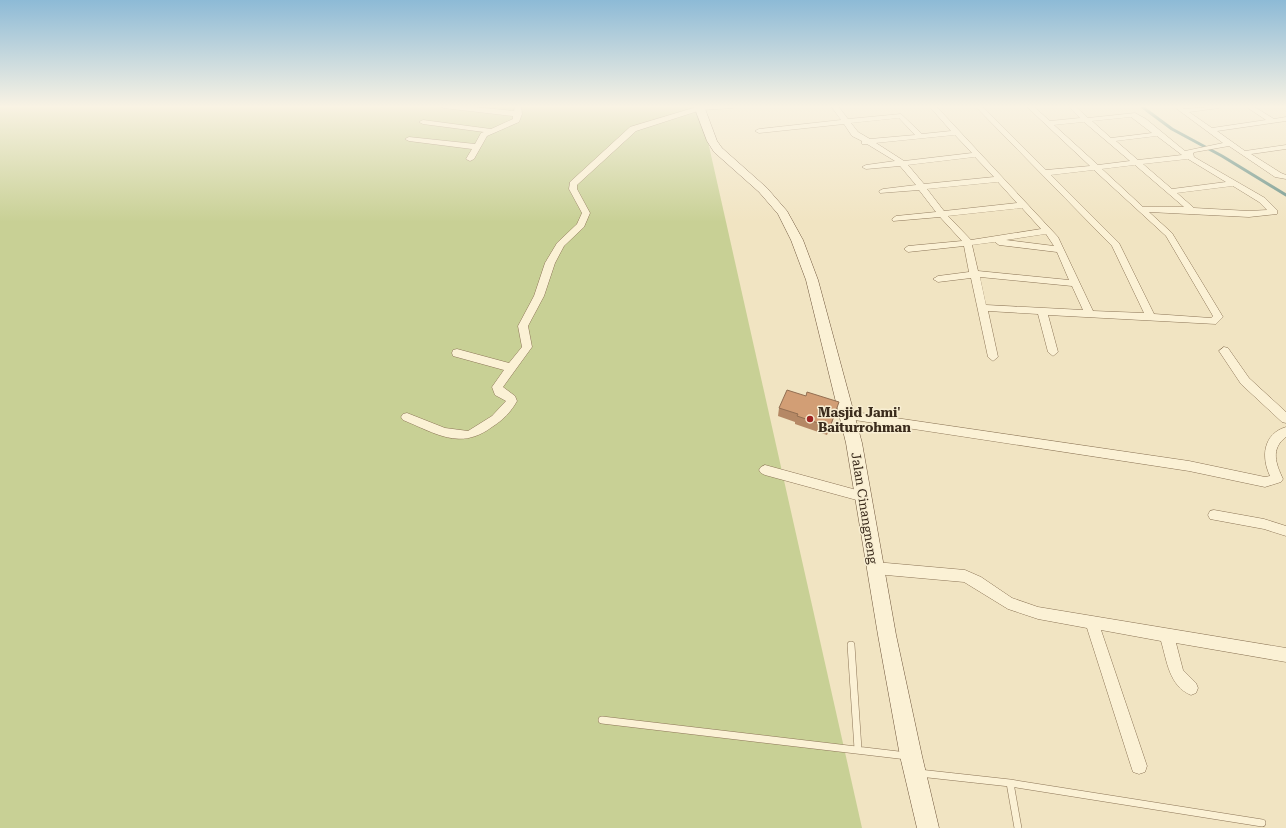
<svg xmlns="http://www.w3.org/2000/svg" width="1286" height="828" font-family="'Roboto Serif',serif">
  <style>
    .green { fill: #c8d095 }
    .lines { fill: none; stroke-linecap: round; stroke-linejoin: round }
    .stream { stroke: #6a9289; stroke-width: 3 }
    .lane-casing { stroke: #8c7557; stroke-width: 8 }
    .street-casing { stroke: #8c7557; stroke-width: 1 }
    .secondary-casing { stroke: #6e553b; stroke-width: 1 }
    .lane { stroke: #fbf1d5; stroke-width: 7 }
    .street { fill: #fbf1d5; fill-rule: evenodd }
    .secondary { fill: #fbf1d5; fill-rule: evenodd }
    .wall { fill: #b58865 }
    .building { fill: #d29e75; stroke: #936f52 }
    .poi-dot { fill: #9f2523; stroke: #f8eed2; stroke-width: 1.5 }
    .labels { text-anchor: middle; stroke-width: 3; stroke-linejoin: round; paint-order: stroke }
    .poi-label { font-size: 13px; font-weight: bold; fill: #3b2c1d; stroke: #f8eed2; text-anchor: start }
    .street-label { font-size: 13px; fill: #3b2c1d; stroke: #f8eed2 }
  </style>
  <rect width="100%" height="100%" fill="#f1e4c2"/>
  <path class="green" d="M0 106H700L862 828H0Z"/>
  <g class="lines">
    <path class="stream" d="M1141 106 1172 129 1222 156 1286 195"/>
    <defs>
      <path id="lane" d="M851 645 858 749
        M602 720 907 756
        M919 773 1010 783 1262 823
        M1010 783 1018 828"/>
      <path id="street" d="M441 106H463L514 111 515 106H521L522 114 519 122 487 136 474 159 470 161 466 159 472 149 409 141 405 139 409 137 475 144 481 133 484 132 423 124 419 122 423 120 491 129 513 119V116L444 108Z
        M700 106H736L733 108 701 110 636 131 577 185V189L590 213 584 227 564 246 555 263 544 296 528 326 532 347 503 387 515 396 517 401C511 412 503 420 492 427 460 451 435 433 403 420L401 417 403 414 407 413 445 428 468 431 492 416 506 401 495 395 492 387 504 370 453 356 452 353 453 350 457 349 509 363 522 347 518 326 534 296 545 263 557 243 577 224 582 213 569 189 570 182 630 127Z
        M831 106H838L848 119 901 114 922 134 951 131 929 106H936L1058 237 1093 311 1144 313 1112 246 975 106H982L1046 170 1090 166 1026 106H1033L1050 121 1080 118 1068 106H1075L1088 118 1135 113 1146 119 1185 151 1223 143 1173 106H1181L1184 109 1222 106 1219 108 1189 112 1212 128 1266 120 1245 106H1253L1274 119 1286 117V121L1217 131 1245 151 1286 145V149L1251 154 1281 173 1286 175V179L1275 177 1229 146 1195 152 1193 153 1194 157 1265 198 1277 210V214L1249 217 1149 212 1172 233 1223 317 1216 324 1048 315 1058 352 1053 356 1048 352 1038 314 988 311 998 357 993 361 988 357 971 278 938 282 933 279 938 276 969 272 964 246 908 252 904 249 908 246 962 241 940 217 893 221 892 219 896 216 936 212 919 190 880 193 879 191 883 189 916 185 900 166 866 169 862 167 866 165 895 161 867 144H862V141L852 136 844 124 759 133 755 131 759 129 841 120ZM1131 117 1152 133 1111 138 1092 121ZM899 118 915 135 870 139 858 132 851 123ZM1084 122 1130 161 1098 165 1054 125ZM955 135 972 153 904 161 876 143ZM1157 136 1182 155 1138 160 1116 141ZM975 157 994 177 924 184 908 165ZM1188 159 1226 182 1172 189 1143 164ZM1135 165 1184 207H1143L1102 169ZM1094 170 1166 236 1213 316 1211 318 1154 314 1119 243 1051 175ZM998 182 1017 203 944 211 927 189ZM1233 186 1259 202 1267 210 1249 211 1194 208 1177 193ZM1022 208 1041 229 971 240 948 216ZM1046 234 1054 246 1006 240ZM995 242 999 245 1057 252 1069 280 978 271 972 245ZM980 277 1072 286 1083 310 986 305Z
        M1224 347 1228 348 1249 378 1286 412V423L1282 422 1241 384 1219 351Z
        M848 411 1189 461 1265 477 1270 476C1261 457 1263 434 1286 427V437C1270 449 1276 464 1283 479L1281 482 1265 487 1189 471 848 419 844 418 842 415 844 412Z
        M765 465 864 492 868 493 870 497 868 501 864 502 765 475 761 473 759 470 761 467Z
        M1214 510 1264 519 1286 526V536L1264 529 1210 519 1208 515 1210 511Z
        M875 562 965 570 981 577 1012 598 1038 607 1286 648V662L1176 643 1183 670 1196 683 1198 688 1196 693 1191 695C1169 686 1167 661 1161 641L1101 630 1147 766 1145 772 1139 774 1133 772 1131 766 1087 628 1038 619 1008 609 964 582 875 574 870 572 868 568 870 564Z"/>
      <path id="secondary" d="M694 106H704L717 141 722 148 767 188 787 211 803 240 818 280 862 443 896 635 922 756 939 828H917L900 756 878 635 846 443 806 280 791 240 778 214 759 192 714 152 707 141Z"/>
    </defs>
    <use href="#lane" class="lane-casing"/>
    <use href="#street" class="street-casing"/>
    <use href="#secondary" class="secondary-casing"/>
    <use href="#lane" class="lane"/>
    <use href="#street" class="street"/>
    <use href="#secondary" class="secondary"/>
  </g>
  <path class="wall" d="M779 408 837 410 827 435 795 424V422L778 416Z"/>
  <path class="building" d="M787 390 806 396 807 392 839 402 830 427 797 416 798 414 779 408Z"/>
  <linearGradient id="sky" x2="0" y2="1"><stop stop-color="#8dbad6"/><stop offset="0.48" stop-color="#f9f3e4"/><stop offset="1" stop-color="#f9f3e4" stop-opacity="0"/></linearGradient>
  <rect width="1286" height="222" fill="url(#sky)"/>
  <circle class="poi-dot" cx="810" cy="419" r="4"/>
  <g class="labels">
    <g class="poi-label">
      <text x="818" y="417">Masjid Jami'<tspan x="818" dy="15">Baiturrohman</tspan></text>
    </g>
    <g class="street-label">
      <text transform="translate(865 508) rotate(81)" y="5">Jalan Cinangneng</text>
    </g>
  </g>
</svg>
